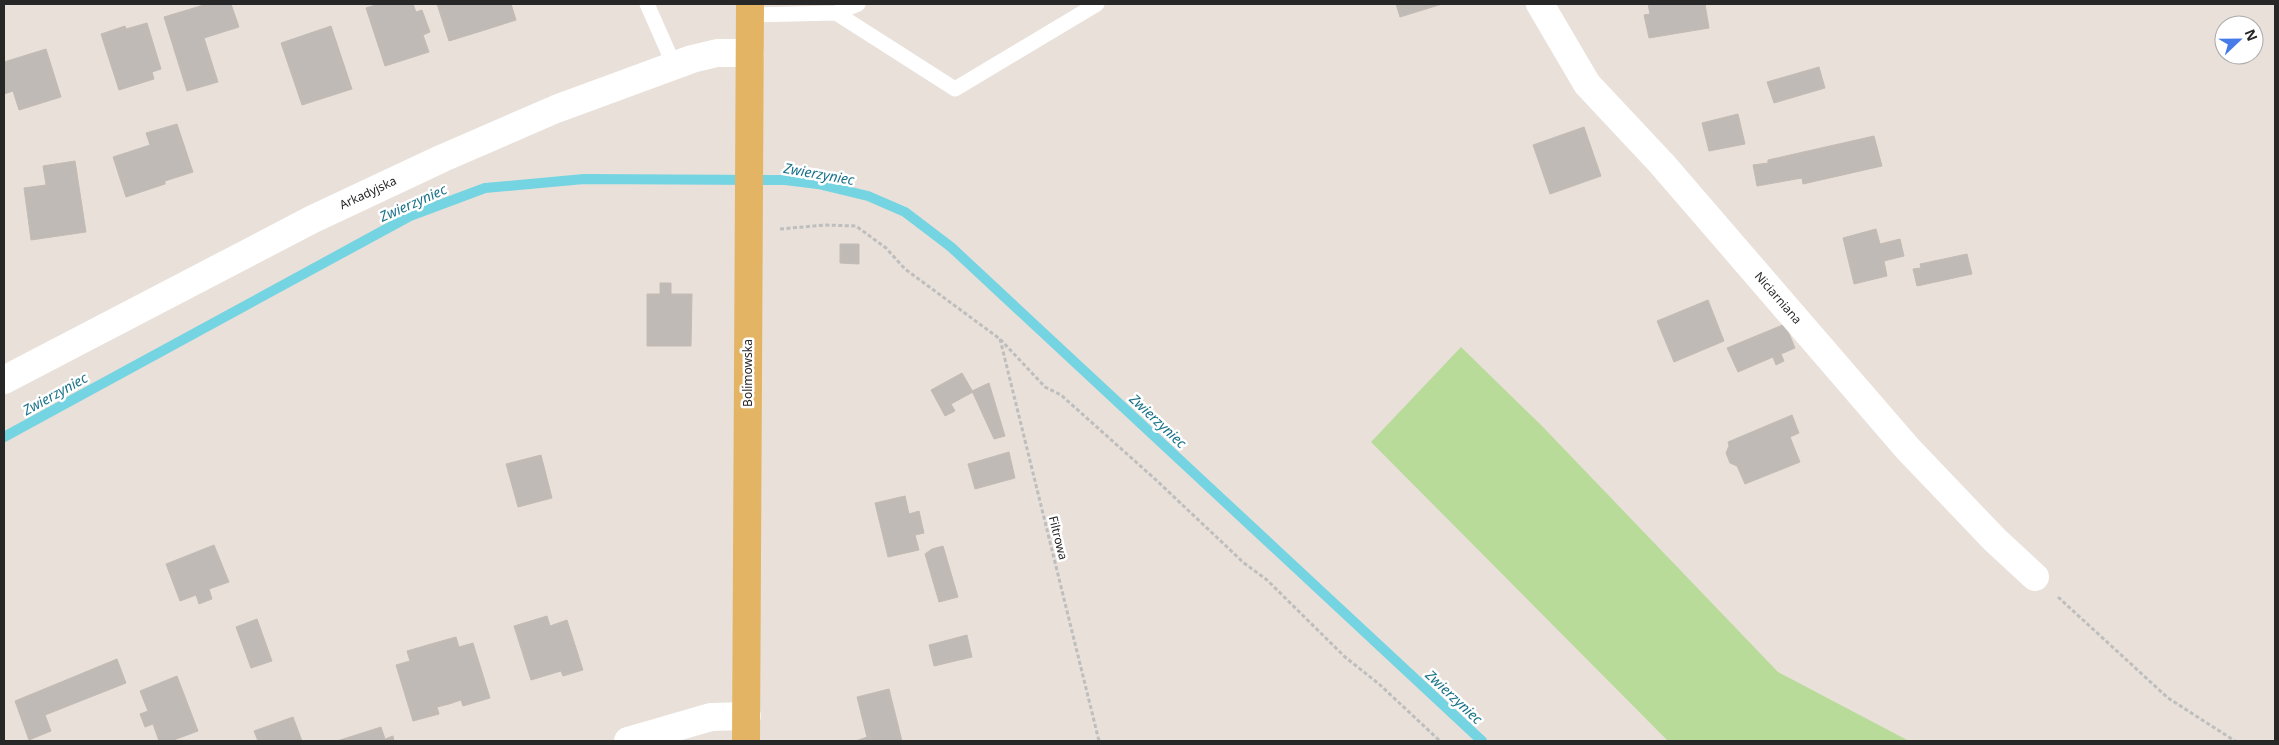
<svg xmlns="http://www.w3.org/2000/svg" width="2279" height="745" font-family="'Noto Sans',sans-serif">
  <style>
    .green { fill: #b9db9a }
    .lines { fill: none; stroke-linecap: round; stroke-linejoin: round }
    .stream { stroke: #74d4e2; stroke-width: 10 }
    .building { fill: #c0bab6; stroke: #c3bbb3 }
    .path { stroke: #bebebe; stroke-width: 3; stroke-dasharray: 4 2.5; stroke-linecap: butt }
    .service { stroke: #fff; stroke-width: 15 }
    .minor { stroke: #fff; stroke-width: 28 }
    .primary { stroke: #e3b464; stroke-width: 28 }
    .labels { text-anchor: middle; stroke-width: 5; stroke-linejoin: round; paint-order: stroke }
    .street-label { font-size: 12px; fill: #272727; stroke: #fff }
    .water-label { font-size: 14px; font-style: italic; fill: #197289; stroke: #fff }
  </style>
  <rect width="100%" height="100%" fill="#e8e0d9"/>
  <path class="green" d="M1461 347 1542 426 1778 672 1909 741H1668L1371 442Z"/>
  <g class="lines">
    <path class="stream" d="M4 437 410 216 485 188 584 179 785 180 818 184 868 196 905 212 951 247 1482 741"/>
  </g>
  <path class="building" d="M207 4H231L239 27 204 38 218 82 187 91 164 17Z
    M379 4H413L416 12 422 10 430 32 423 35 429 52 385 66 366 8Z
    M437 4H480L488 29 449 41Z
    M480 4H511L516 20 488 29Z
    M1396 4H1442L1400 17Z
    M1648 4H1705L1709 28 1649 38 1644 15 1650 14Z
    M147 23 161 69 152 72 154 79 119 90 101 34 125 26 126 29Z
    M331 26 352 89 302 105 281 43Z
    M46 49 61 97 19 110 13 91 4 94V62Z
    M1819 67 1825 88 1774 103 1767 82Z
    M1738 114 1745 144 1709 151 1702 123Z
    M177 124 193 172 165 181V184L126 197 113 157 150 145 146 133Z
    M1584 127 1601 176 1550 194 1533 145Z
    M1874 136 1882 166 1803 184 1802 178 1757 186 1753 165 1768 163V160Z
    M75 161 86 232 31 240 24 188 46 185 43 166Z
    M1876 229 1880 244 1900 239 1904 256 1884 261 1887 276 1854 284 1843 238Z
    M840 244H859V264L840 263Z
    M1967 254 1972 274 1917 286 1913 269 1921 268 1920 264Z
    M660 283H671V294H692L691 346H647V294H660Z
    M1708 300 1724 341 1674 362 1657 321Z
    M1785 324 1795 348 1781 354 1784 361 1776 365 1773 357 1738 372 1727 348Z
    M962 373 973 392 951 404 955 411 945 416 931 390Z
    M989 383 1005 436 994 439 972 391Z
    M1792 415 1799 433 1790 437 1800 462 1745 484 1737 466 1730 463 1726 453 1729 446 1728 442Z
    M1009 452 1015 478 975 489 968 464Z
    M541 455 552 498 518 507 506 464Z
    M905 496 909 514 919 511 924 533 915 535 919 550 888 557 875 503Z
    M214 545 229 582 209 589 212 599 199 604 196 595 180 601 166 564Z
    M943 546 958 597 939 602 925 554 932 549Z
    M547 616 550 626 567 620 583 670 563 676 561 671 531 680 514 626Z
    M257 619 272 661 251 668 236 627Z
    M967 635 972 657 934 666 929 645Z
    M456 637 459 647 473 643 490 698 463 706 461 700 449 704 431 644Z
    M431 644 449 704 437 707 439 714 413 721 396 665 410 661 407 651Z
    M117 659 126 683 45 715 51 731 29 740 15 701Z
    M177 676 198 731 171 741H159L153 724 145 727 140 714 148 711 140 691Z
    M889 689 902 741H856L867 737 857 697Z
    M293 717 302 741H258L254 731Z
    M381 727 385 739 393 736 394 741H337Z"/>
  <g class="lines">
    <path class="path" d="M780 229 825 225 856 226 886 248 905 269 1000 339 1045 387 1061 395 1155 479 1244 563 1267 580 1345 657 1379 684 1440 741
      M1000 339 1099 741
      M2058 597 2168 698 2235 741"/>
    <path class="service" d="M647 4 674 65
      M836 13 955 89 1097 4
      M750 15 836 13 858 4"/>
    <path class="minor" d="M1540 4 1587 84 1662 164 1908 449 1995 540 2035 577
      M4 380 313 219 443 158 556 109 692 59 717 53H750
      M628 741 711 717 747 716"/>
    <path class="primary" d="M746 741 750 4"/>
  </g>
  <g class="labels">
    <g class="street-label">
      <text transform="translate(368 193) rotate(-25)" y="4">Arkadyjska</text>
      <text transform="translate(1778 298) rotate(49)" y="4">Niciarniana</text>
      <text transform="translate(748 373) rotate(-90)" y="4">Bolimowska</text>
      <text transform="translate(1058 538) rotate(76)" y="4">Filtrowa</text>
    </g>
    <g class="water-label">
      <text transform="translate(819 174) rotate(10)" y="5">Zwierzyniec</text>
      <text transform="translate(413 203) rotate(-24)" y="5">Zwierzyniec</text>
      <text transform="translate(55 394) rotate(-29)" y="5">Zwierzyniec</text>
      <text transform="translate(1158 421) rotate(43)" y="5">Zwierzyniec</text>
      <text transform="translate(1454 697) rotate(43)" y="5">Zwierzyniec</text>
    </g>
  </g>
  <rect width="2279" height="745" fill="none" stroke="#272727" stroke-width="10"/>
  <g transform="translate(2239 40) rotate(68)"><circle r="24" fill="#ffffff" stroke="#a9a9a9"/>
  <path d="M0-4L9 19L0 12L-9 19Z" fill="#467ae8"/>
  <text y="-8" font-size="14" font-weight="bold" text-anchor="middle" fill="#272727">N</text>
  </g>
</svg>
